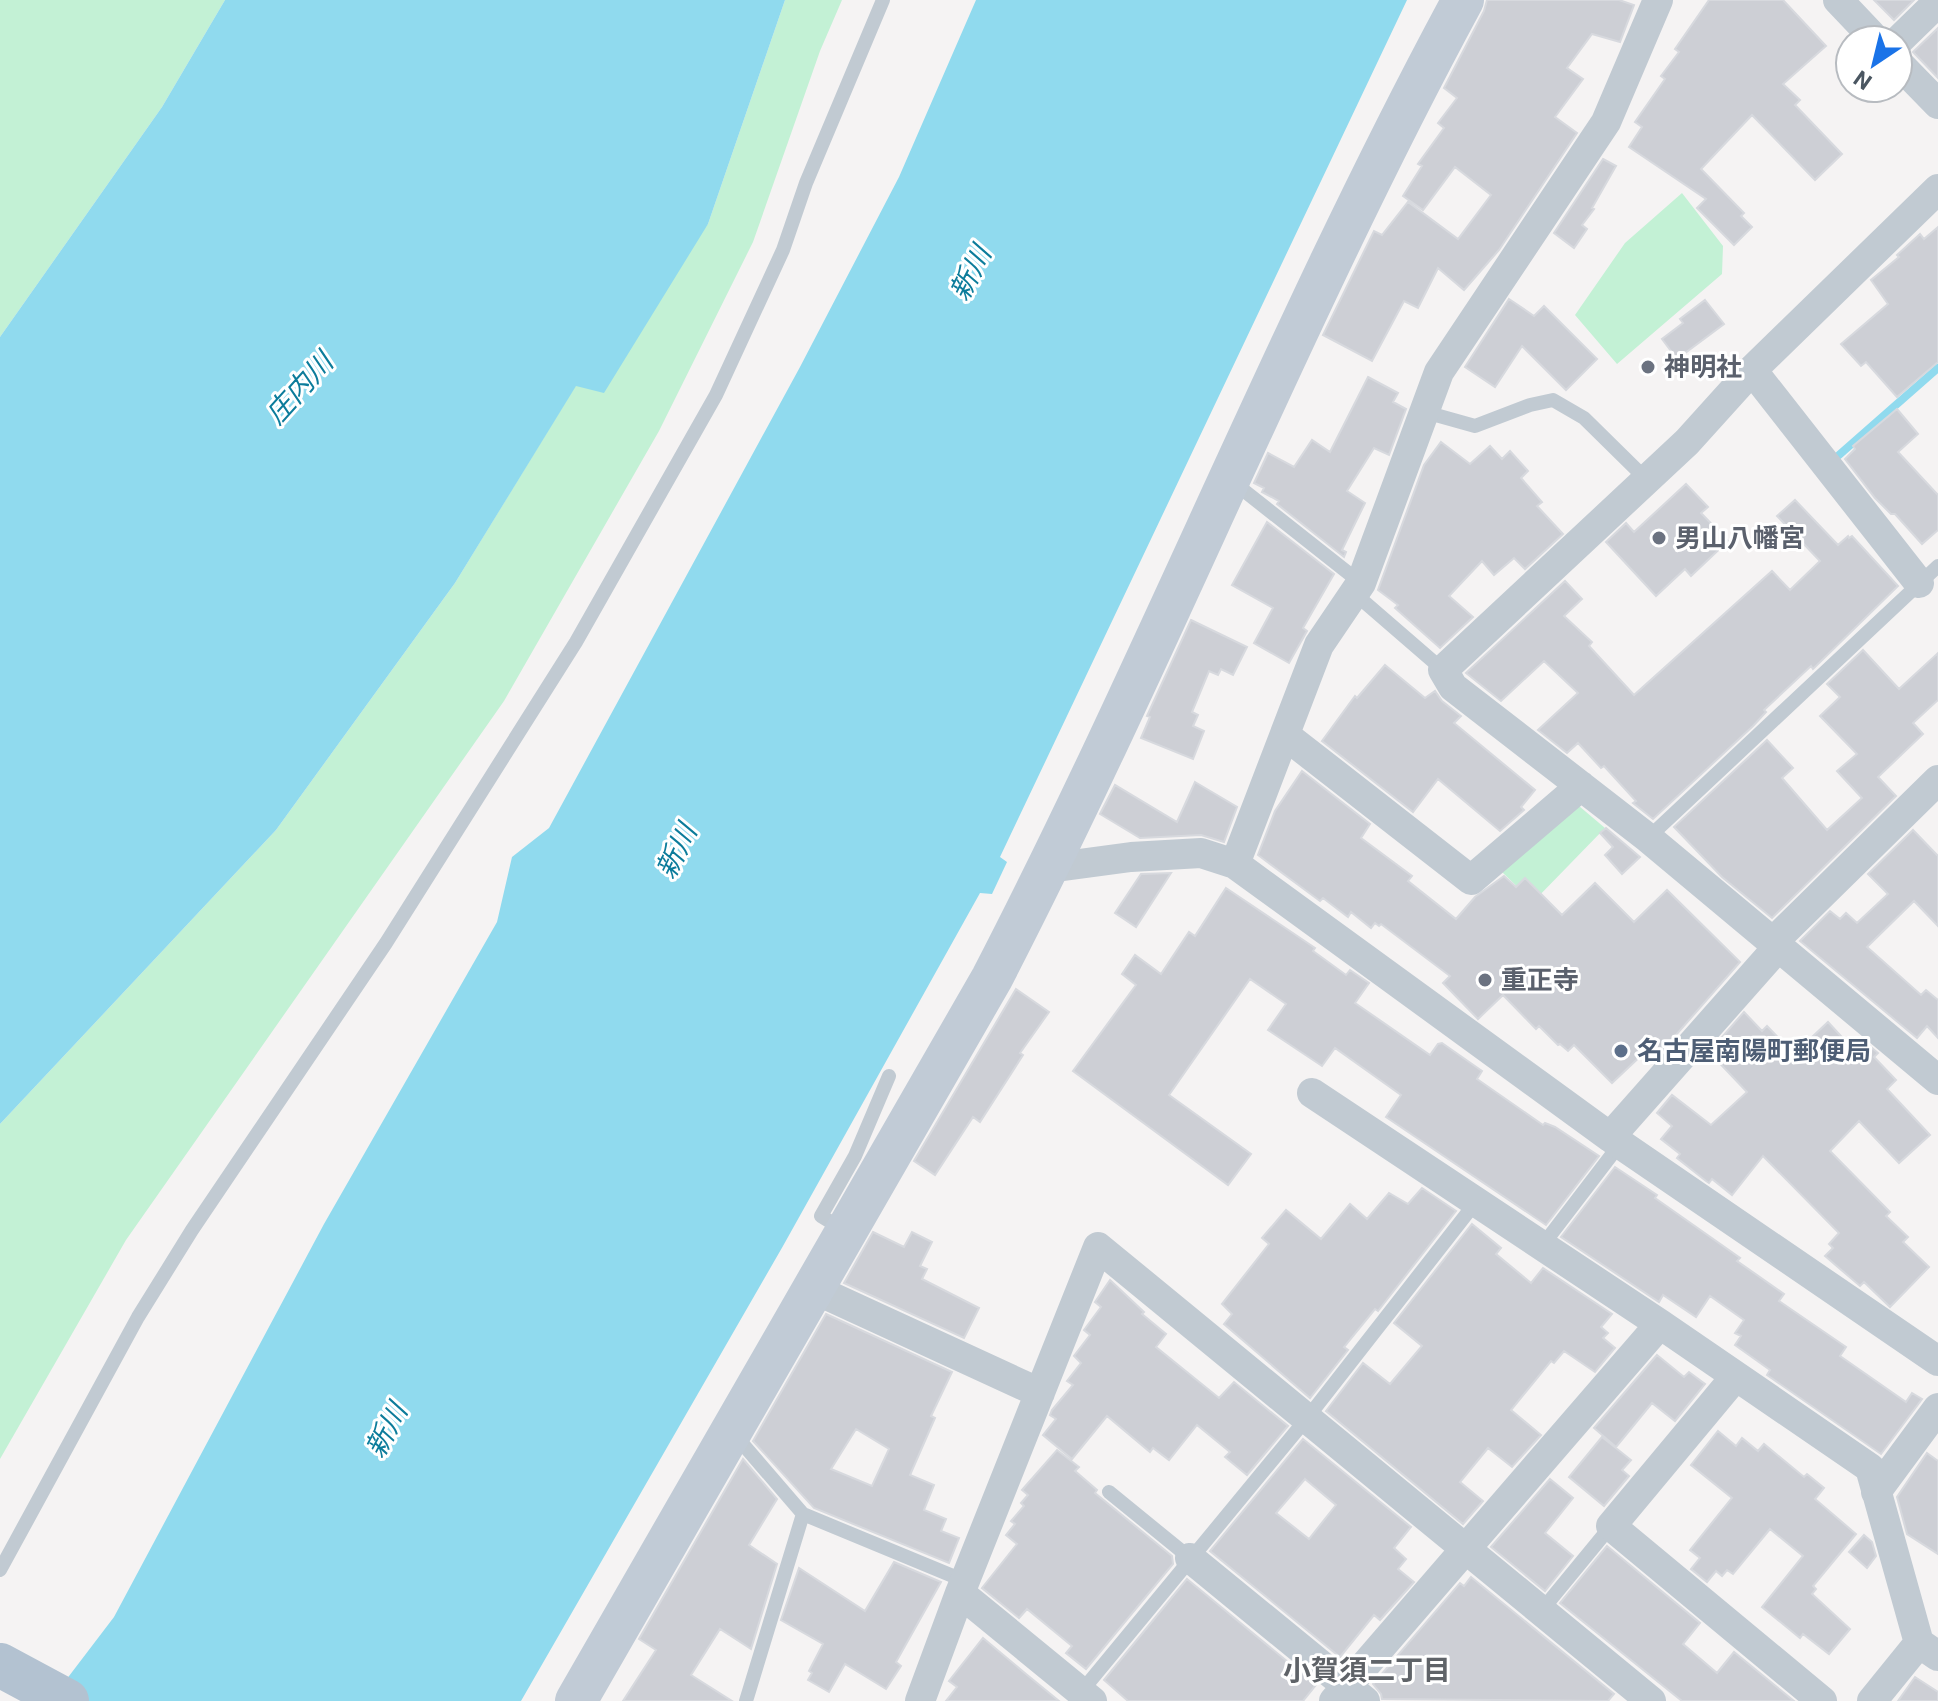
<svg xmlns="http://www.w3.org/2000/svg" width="1938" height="1701" font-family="Roboto,'Noto Sans JP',sans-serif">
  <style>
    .green { fill: #c3f1d5 }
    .water { fill: #90daee }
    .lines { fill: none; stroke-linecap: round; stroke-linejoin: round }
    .stream { stroke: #90daee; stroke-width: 8 }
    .building { fill: #cdcfd5; stroke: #d7d9de; stroke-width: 2; fill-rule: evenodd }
    .lane { stroke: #c1cad2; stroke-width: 14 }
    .street { stroke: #c1cad2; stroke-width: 30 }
    .secondary { stroke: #c1cbd6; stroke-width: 42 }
    .primary { stroke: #b3c2d1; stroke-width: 44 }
    .worship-dot { fill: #6b7280; stroke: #fff; stroke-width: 3 }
    .service-dot { fill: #5c6f8a; stroke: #fff; stroke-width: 3 }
    .labels { text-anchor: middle; stroke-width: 6; stroke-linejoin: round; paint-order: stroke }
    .worship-label { font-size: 26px; font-weight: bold; fill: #5b616d; stroke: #fff; text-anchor: start }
    .service-label { font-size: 26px; font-weight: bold; fill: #4e5e75; stroke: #fff; text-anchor: start }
    .water-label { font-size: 28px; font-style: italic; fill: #0c7c9b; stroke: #fff }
    .neighbourhood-label { font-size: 28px; font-weight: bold; fill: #5f6368; stroke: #fff }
  </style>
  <rect width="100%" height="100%" fill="#f5f3f3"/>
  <path class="green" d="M0 0H225L162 107 0 337Z
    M785 0H842L820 51 753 242 659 431 504 701 126 1240 0 1459V1124L276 830 455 583 576 385 708 224Z
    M1682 193 1723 246 1722 274 1617 364 1575 315 1625 243Z
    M1579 806 1605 828 1533 902 1502 872Z"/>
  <path class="water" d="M225 0H785L708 224 604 393 576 386 455 583 276 830 0 1124V337L162 107Z
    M976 0H1407L1000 857 1007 862 992 894 980 893 783 1246 521 1701H50L114 1617 324 1224 497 922 512 857 549 828 800 367 899 177Z"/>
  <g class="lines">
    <path class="stream" d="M1839 455 1938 368"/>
  </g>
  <path class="building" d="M1487 0H1619L1634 5 1620 42 1592 34 1567 68 1583 79 1555 117 1577 133 1499 250 1464 290 1438 268 1418 308 1404 301 1372 361 1323 335 1374 231 1382 235 1408 202 1458 239 1491 195 1455 167 1423 210 1403 196 1422 166 1418 164 1444 128 1438 123 1457 98 1444 88 1484 11Z
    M1709 0H1783L1826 46 1783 84 1800 100 1795 105 1842 154 1815 180 1752 115 1701 169 1744 213 1741 216 1752 227 1734 245 1697 208 1706 199 1629 147 1642 127 1635 122 1665 79 1661 76 1679 52 1675 49Z
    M1874 0H1914L1894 20Z
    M1938 28V78L1913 52Z
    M1603 159 1616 166 1592 208 1594 209 1582 225 1587 229 1574 248 1554 233Z
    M1938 227V362L1897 397 1866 362 1861 366 1841 344 1888 304 1871 280 1899 257 1897 255 1920 234 1924 239Z
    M1509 299 1534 316 1544 306 1597 359 1566 390 1522 346 1495 387 1465 367Z
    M1705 300 1724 324 1677 359 1662 339 1683 323 1680 319Z
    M1368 377 1398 393 1393 402 1406 409 1389 455 1374 448 1347 491 1365 503 1342 550 1346 552 1344 557 1277 504 1279 501 1262 492 1264 488 1254 483 1268 453 1294 467 1312 440 1330 452Z
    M1897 409 1918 434 1898 452 1938 495V530L1922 544 1895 514H1891L1875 498 1845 459 1855 449 1853 446Z
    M1441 442 1470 464 1490 446 1502 459 1510 451 1528 471 1521 478 1542 502 1537 506 1563 534 1525 569 1514 558 1494 575 1482 561 1449 596 1473 617 1440 648 1395 608 1398 605 1378 590 1424 465Z
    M1686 484 1708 507 1701 513 1728 541 1691 576 1685 569 1656 596 1606 542 1626 523 1634 532Z
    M1795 500 1838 545 1848 536 1849 538 1852 536 1898 586 1813 669 1811 666 1764 710 1766 712 1753 726 1653 819 1633 803 1636 801 1604 766 1601 768 1578 743 1567 753 1538 730 1578 693 1544 661 1501 701 1466 673 1565 581 1582 599 1564 616 1592 642 1589 646 1634 695 1772 571 1790 590 1820 561 1777 516Z
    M1267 522 1334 574 1303 628 1307 631 1289 663 1254 643 1273 608 1232 585Z
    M1191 620 1247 647 1233 675 1221 669 1218 675 1209 671 1192 712 1198 715 1193 726 1204 731 1193 759 1141 738 1150 717 1147 716Z
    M1863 650 1899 689 1938 653V700L1913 723 1923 734 1878 777 1896 796 1772 918 1722 877 1674 827 1767 740 1793 768 1782 778 1827 830 1862 798 1837 771 1857 754 1820 716 1840 697 1827 684Z
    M1385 665 1425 698 1435 691 1442 701 1461 716 1454 723 1535 790 1521 807 1524 810 1500 831 1438 779 1413 812 1322 741 1355 696 1357 698Z
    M1302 771 1370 824 1361 838 1412 876 1408 881 1456 919 1475 897 1504 876 1516 887 1525 878 1562 915 1595 883 1634 922 1667 890 1740 962 1654 1060 1646 1051 1612 1083 1574 1045 1568 1051 1560 1044 1558 1045 1539 1026 1536 1029 1503 995 1478 1019 1443 983 1450 976 1381 924 1379 926 1375 923 1371 928 1351 912 1348 917 1323 898 1320 901 1258 855 1275 811Z
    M1195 782 1237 807 1224 842 1201 835 1140 838 1100 814 1115 785 1177 822Z
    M1606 828 1640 857 1622 874 1605 855 1613 847 1600 833Z
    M1913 830 1938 856V926L1914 901 1867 947 1921 995 1926 990 1938 1000V1038L1927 1026 1917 1038 1800 941 1830 911 1840 919 1846 913 1857 923 1888 894 1868 874Z
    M1171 873 1136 927 1115 913 1141 874Z
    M1226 888 1315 948 1313 951 1346 975 1350 970 1369 983 1355 1003 1430 1055 1438 1044 1442 1043 1482 1071 1477 1079 1543 1125 1545 1123 1555 1127 1599 1156 1546 1225 1386 1117 1401 1095 1335 1048 1322 1066 1268 1030 1286 1004 1250 979 1169 1095 1251 1154 1228 1185 1073 1071 1136 985 1122 974 1135 955 1161 974 1189 932 1195 936Z
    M1016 989 1049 1012 1020 1053 1023 1055 980 1122 973 1117 935 1175 914 1161Z
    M1744 1012 1762 1031 1767 1026 1794 1054 1828 1022 1850 1046 1859 1037 1878 1053 1874 1057 1896 1080 1887 1089 1930 1135 1899 1163 1859 1121 1830 1151 1890 1212 1886 1216 1908 1237 1903 1242 1929 1267 1890 1307 1864 1282 1860 1286 1825 1256 1833 1248 1829 1244 1839 1233 1763 1156 1732 1195 1712 1179 1709 1183 1706 1181 1677 1158 1680 1154 1661 1139 1672 1126 1657 1113 1672 1095 1711 1125 1747 1092 1709 1052Z
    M1615 1167 1657 1195 1655 1198 1740 1258 1737 1261 1784 1294 1779 1301 1846 1347 1840 1356 1906 1402 1912 1393 1922 1399 1881 1454 1767 1375 1770 1370 1735 1345 1741 1336 1735 1333 1744 1320 1710 1296 1696 1317 1663 1295 1659 1302 1561 1237Z
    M1422 1188 1456 1211 1378 1311 1375 1309 1344 1347 1348 1350 1310 1398 1224 1324 1232 1314 1222 1304 1269 1244 1262 1238 1286 1210 1321 1239 1350 1204 1367 1219 1389 1193 1408 1204Z
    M1472 1224 1501 1248 1496 1254 1531 1283 1543 1268 1612 1314 1601 1327 1608 1333 1603 1338 1615 1348 1595 1372 1564 1351 1554 1363 1551 1361 1511 1410 1541 1435 1512 1467 1488 1448 1460 1482 1483 1501 1463 1524 1326 1411 1363 1363 1390 1384 1422 1346 1394 1323Z
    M873 1232 904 1247 912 1232 932 1242 920 1266 927 1269 922 1279 979 1308 964 1338 844 1283Z
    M1110 1280 1144 1312 1142 1314 1166 1334 1156 1347 1219 1398 1234 1382 1288 1426 1247 1475 1225 1457 1230 1452 1197 1425 1169 1460 1153 1448 1150 1452 1107 1416 1072 1459 1043 1435 1056 1419 1050 1415 1052 1410 1073 1385 1067 1381 1081 1363 1074 1356 1090 1335 1084 1330 1101 1307 1095 1302Z
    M826 1314 952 1372 931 1416 935 1418 910 1475 934 1485 924 1510 946 1519 941 1531 959 1538 949 1563 814 1508 753 1441ZM856 1429 889 1449 872 1486 831 1469Z
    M1657 1355 1684 1377 1689 1372 1705 1384 1675 1421 1652 1403 1616 1447 1594 1428Z
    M1718 1431 1736 1446 1742 1438 1758 1451 1764 1444 1804 1477 1807 1474 1824 1488 1815 1499 1856 1534 1813 1586 1816 1589 1812 1594 1850 1629 1829 1654 1803 1634 1800 1638 1762 1607 1803 1556 1770 1529 1733 1574 1727 1570 1722 1576 1716 1571 1707 1582 1691 1569 1700 1558 1690 1550 1732 1498 1691 1465Z
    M1602 1437 1631 1460 1622 1470 1629 1476 1604 1506 1569 1477Z
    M1303 1439 1411 1527 1394 1548 1406 1559 1398 1569 1414 1582 1380 1620 1374 1615 1340 1657 1210 1551ZM1305 1479 1336 1505 1309 1539 1276 1513Z
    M1057 1450 1079 1467 1075 1471 1097 1490 1095 1493 1172 1556 1173 1564 1086 1669 1066 1653 1072 1646 1027 1609 1019 1618 982 1588 1017 1544 1006 1535 1015 1524 1011 1521 1024 1506 1021 1503 1028 1495 1022 1490Z
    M1927 1453 1938 1461V1554L1907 1534 1897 1497Z
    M743 1459 777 1499 749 1545 777 1564 751 1649 720 1629 691 1675 732 1701H623L656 1650 639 1639Z
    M1550 1479 1573 1498 1545 1533 1573 1556 1545 1591 1491 1547Z
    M1864 1535 1872 1542 1876 1556 1867 1568 1849 1552Z
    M1607 1546 1700 1623 1683 1644 1717 1673 1734 1652 1794 1701H1682L1560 1603Z
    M894 1562 941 1582 896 1662 901 1666 886 1689 845 1664 829 1692 808 1680 812 1673 809 1671 823 1644 781 1620 799 1568 865 1611Z
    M1471 1577 1614 1694 1608 1701 1382 1699 1381 1694 1373 1684 1460 1583 1464 1586Z
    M1187 1579 1316 1685 1303 1701H1128L1104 1680Z
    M983 1638 1026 1674 1059 1701H946L957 1687 949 1681Z
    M1915 1677 1938 1692V1701H1898Z"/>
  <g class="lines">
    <path class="lane" d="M1425 412 1475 426 1530 405 1553 400 1584 418 1647 480
      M1233 482 1361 583
      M1354 593 1443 670
      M1648 838 1938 566
      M844 1230 821 1216 855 1156 889 1076
      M1542 1246 1620 1144
      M735 1435 803 1514 965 1581
      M1109 1492 1190 1558
      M0 1570 138 1317 192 1230 386 943 576 642 716 395 783 250 806 183 883 0
      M1542 1610 1611 1526
      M1081 1692 1308 1417 1476 1202
      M746 1701 803 1514"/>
    <path class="street" d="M1838 0 1876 40
      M1898 41 1938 2
      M1898 63 1938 104
      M1938 189 1752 370 1687 442 1443 670 1453 687 1648 838 1938 1080
      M1752 370 1919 583
      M1285 735 1471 880 1581 786
      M1235 864 1319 645 1361 583 1439 372 1606 122 1658 0
      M1049 868 1131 857 1201 853 1235 864 1610 1137 1938 1361
      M1773 942 1938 780
      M1312 1093 1660 1324 1870 1468 1919 1643 1938 1656
      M1610 1137 1779 946
      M814 1289 1040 1393
      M1736 1376 1611 1526 1822 1701
      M1876 1492 1938 1408
      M1190 1558 1365 1701
      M960 1593 1092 1701
      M920 1701 960 1593 1098 1247 1651 1701
      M1334 1701 1660 1324
      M1872 1701 1919 1643"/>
    <path class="secondary" d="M576 1701 992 978C1158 657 1291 318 1463 0"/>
    <path class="primary" d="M0 1665 67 1701"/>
  </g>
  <g class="worship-dot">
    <circle cx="1648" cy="367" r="8"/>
    <circle cx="1659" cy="538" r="8"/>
    <circle cx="1485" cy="980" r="8"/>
  </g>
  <circle class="service-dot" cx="1621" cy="1051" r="8"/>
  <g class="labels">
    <g class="worship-label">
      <text x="1664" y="376">神明社</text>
      <text x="1675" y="547">男山八幡宮</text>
      <text x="1501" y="989">重正寺</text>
    </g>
    <g class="service-label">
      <text x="1637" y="1060">名古屋南陽町郵便局</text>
    </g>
    <g class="water-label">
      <text transform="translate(970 273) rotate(-63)" y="10">新川</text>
      <text transform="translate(299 388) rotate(-48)" y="10">庄内川</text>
      <text transform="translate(676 851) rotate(-64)" y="10">新川</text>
      <text transform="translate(386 1430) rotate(-62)" y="10">新川</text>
    </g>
    <g class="neighbourhood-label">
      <text x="1367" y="1680">小賀須二丁目</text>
    </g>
  </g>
  <g transform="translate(1874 64) rotate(215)"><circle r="38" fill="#ffffff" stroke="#b7bbc0" stroke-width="2"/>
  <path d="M0-6L14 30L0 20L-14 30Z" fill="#1a73e8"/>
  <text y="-12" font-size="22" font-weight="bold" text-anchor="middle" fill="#4a5661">N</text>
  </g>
</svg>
